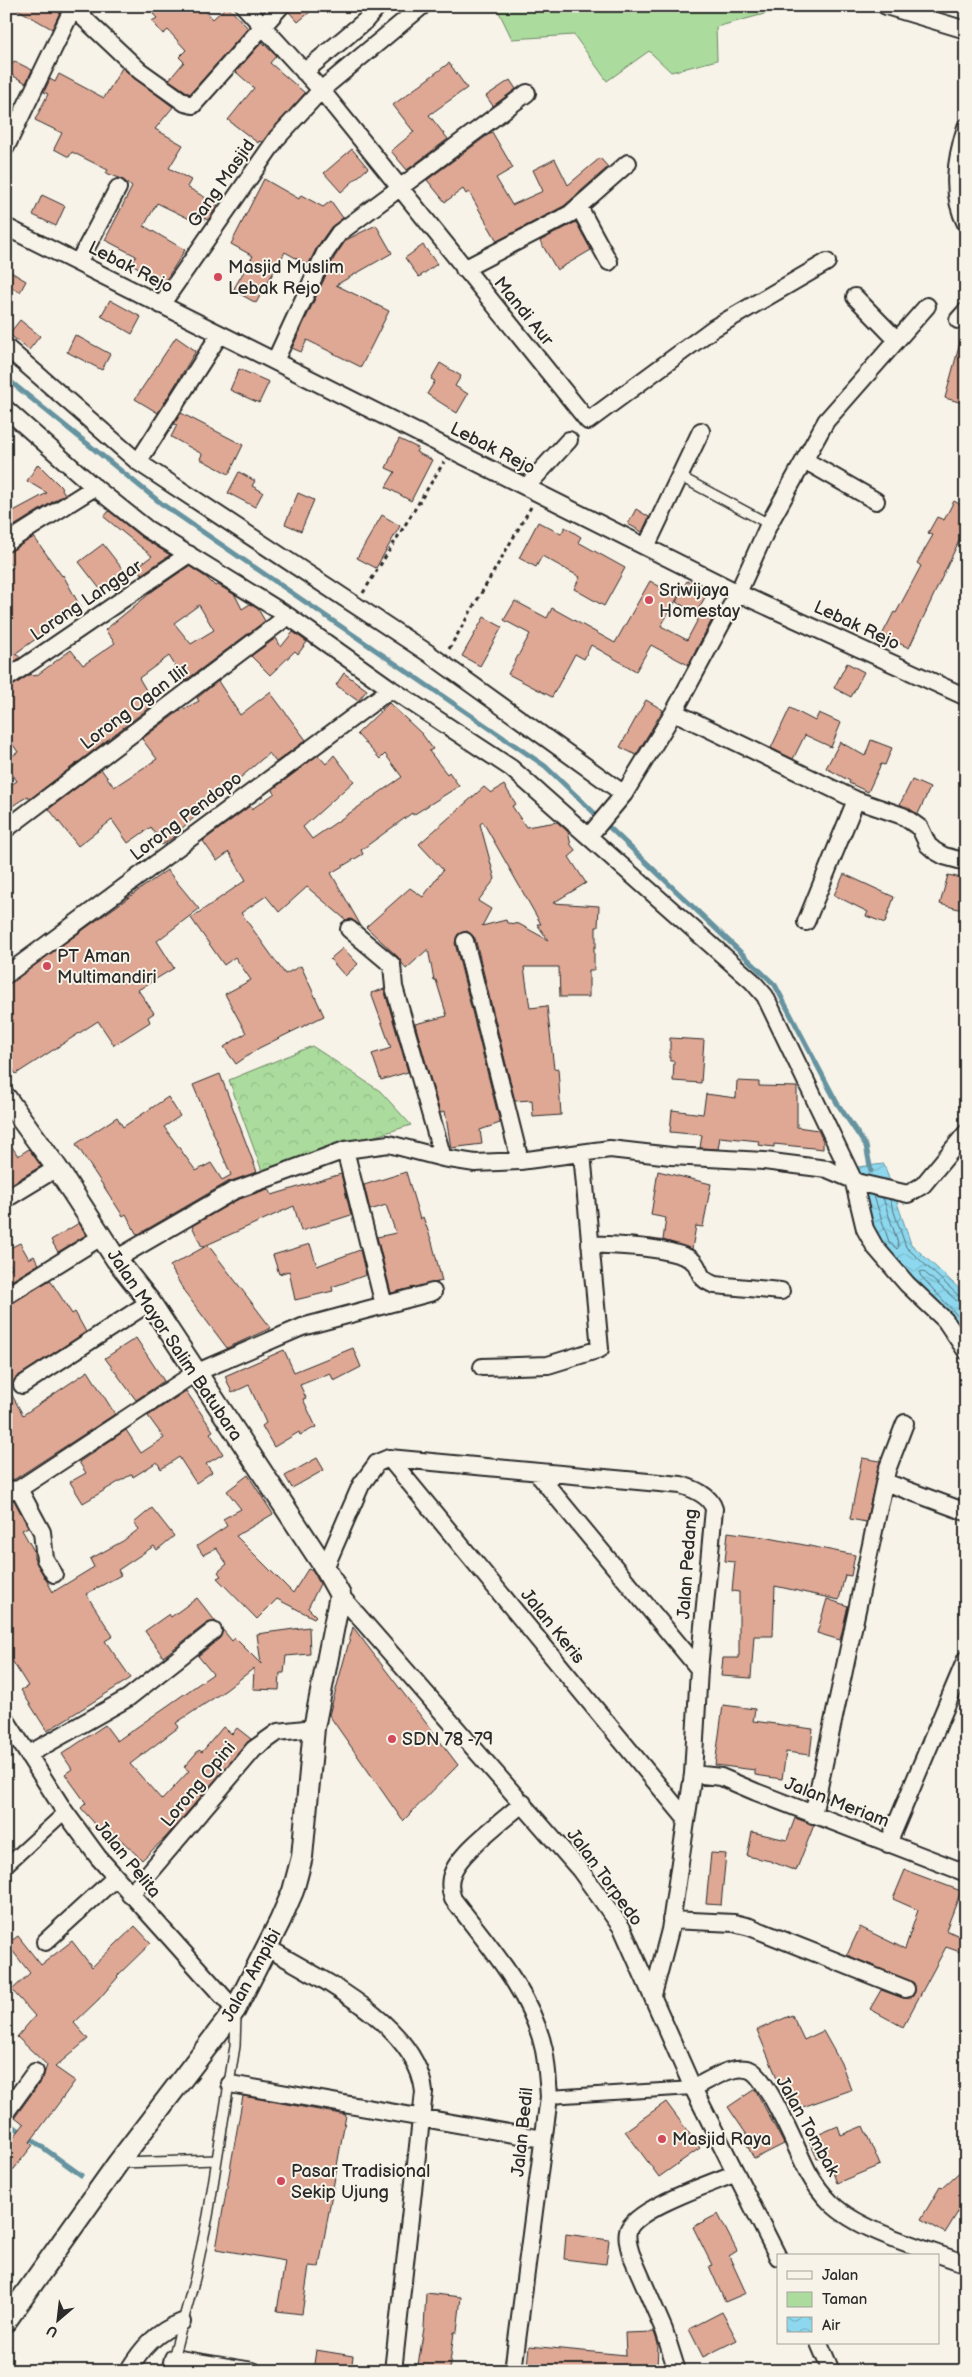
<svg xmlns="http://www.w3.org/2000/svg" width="972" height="2377" font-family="'Balsamiq Sans',sans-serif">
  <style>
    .green { fill: #abdc9d; stroke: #6b8464 }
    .forest { fill: url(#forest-crowns); stroke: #6b8464 }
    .water { fill: url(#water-waves); stroke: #6693a0 }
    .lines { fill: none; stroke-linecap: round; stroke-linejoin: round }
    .shore { stroke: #527079; stroke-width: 1 }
    .stream { stroke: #6693a0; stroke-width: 5 }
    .building { fill: #dfa895; stroke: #2b2b2b; fill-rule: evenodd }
    .service-casing { stroke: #2b2b2b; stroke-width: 12 }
    .pedestrian-casing { stroke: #2b2b2b; stroke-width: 16 }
    .minor-casing { stroke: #2b2b2b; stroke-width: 20 }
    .tertiary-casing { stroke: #2b2b2b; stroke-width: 24 }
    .path { stroke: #2b2b2b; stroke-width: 3; stroke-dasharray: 4 4; stroke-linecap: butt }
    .service { stroke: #f7f3e8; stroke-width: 9 }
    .pedestrian { stroke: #f7f3e8; stroke-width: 12 }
    .minor { stroke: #f7f3e8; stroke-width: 16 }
    .tertiary { stroke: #f7f3e8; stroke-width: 20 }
    .poi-dot { fill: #d1495b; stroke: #f7f3e8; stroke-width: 2 }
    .labels { text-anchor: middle; stroke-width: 4; stroke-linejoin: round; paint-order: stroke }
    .street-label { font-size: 18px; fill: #2b2b2b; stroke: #f7f3e8 }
    .poi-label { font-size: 18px; fill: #2b2b2b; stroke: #f7f3e8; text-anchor: start }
  </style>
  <defs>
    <pattern id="forest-crowns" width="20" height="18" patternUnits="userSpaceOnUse" patternTransform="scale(1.25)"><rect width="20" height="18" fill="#abdc9d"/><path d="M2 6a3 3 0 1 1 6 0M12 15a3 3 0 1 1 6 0" fill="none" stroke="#93bd87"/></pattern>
    <pattern id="water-waves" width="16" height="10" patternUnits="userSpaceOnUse" patternTransform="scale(1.25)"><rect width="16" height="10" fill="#8dd8ee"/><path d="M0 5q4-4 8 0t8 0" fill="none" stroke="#7abacc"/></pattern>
  </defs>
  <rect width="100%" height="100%" fill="#f7f3e8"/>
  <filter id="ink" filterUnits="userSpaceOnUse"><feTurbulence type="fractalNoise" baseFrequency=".02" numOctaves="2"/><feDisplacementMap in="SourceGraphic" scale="10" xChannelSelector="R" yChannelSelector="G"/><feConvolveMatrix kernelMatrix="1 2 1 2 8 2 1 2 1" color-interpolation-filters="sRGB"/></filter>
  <g filter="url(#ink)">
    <path class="green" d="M496 6H794L716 27 717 60 671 72 649 51 607 81 574 35 512 39Z"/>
    <path class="forest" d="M312 1046 380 1091 411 1125 262 1171 229 1080Z"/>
    <path class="water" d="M884 1164 911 1244 966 1295V1346L879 1248 863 1200 858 1167Z"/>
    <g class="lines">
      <path class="shore" d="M874 1196 889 1242 897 1249 899 1246 883 1198
        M890 1200 906 1247 960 1297 966 1298
        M966 1304 957 1301 923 1271 920 1272V1275L966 1325"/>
      <path class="stream" d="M6 378 162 504 545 766 775 985 837 1103 866 1146 871 1171
        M6 2121 81 2175"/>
    </g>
    <path class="building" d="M12 6H60L61 10 52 29Z
      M162 6H201L213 19 227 6 248 28 190 94 169 80 184 62 179 57 186 50 168 30 163 34 152 21 157 18 153 14Z
      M291 6H317L298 22 289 12Z
      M262 42 276 56 270 63 305 93 262 142 259 141 258 143 228 120 254 88 236 72Z
      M14 61 32 70 26 83 8 73Z
      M449 63 467 88 429 115 448 139 407 170 391 151 414 132 393 105Z
      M122 68 173 107 155 129 183 145 169 168 191 180 187 187 218 205 208 220 201 217 198 223 157 203 144 226 185 250 164 283 132 264 136 256 105 240 132 187 122 179 106 173 108 170 72 152 69 157 54 149 62 133 35 120 48 94 44 92 50 79 55 82 59 74 104 98Z
      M510 80 516 89 493 106 486 96Z
      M492 132 513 168 496 178 512 205 543 191 533 170 555 159 568 185 600 158 608 167 564 206 497 241 469 192 466 194 463 189 445 202 427 180Z
      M352 149 368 168 341 192 324 173Z
      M264 179 299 199 301 195 323 207 331 201 343 218 331 227 317 247 308 265 285 252 256 303 233 290 253 256 231 244Z
      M42 195 65 206 56 226 33 215Z
      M576 222 591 250 557 270 540 241Z
      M376 225 392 253 336 285 389 311 361 367 307 340 301 352 292 348 334 258 346 240Z
      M423 245 437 264 419 277 405 258Z
      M6 269 26 281 20 292 6 285Z
      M110 300 141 317 132 334 101 316Z
      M20 320 40 336 29 350 9 334Z
      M75 335 110 354 102 370 67 352Z
      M176 337 196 351 158 413 135 399Z
      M961 339 966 340V404L945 398Z
      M440 363 461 376 455 386 468 394 457 413 427 394 435 381 431 379Z
      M239 369 269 382 259 403 230 390Z
      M181 413 243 445 229 474 200 459 202 454 171 437 177 425 174 424Z
      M399 439 418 448 416 452 432 460 411 501 386 487 395 472 386 468Z
      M38 464 60 486 65 494 6 531V515L47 493 27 481Z
      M239 472 255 481 252 486 263 492 255 507 228 493Z
      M298 493 314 500 301 531 285 524Z
      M954 501 966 508V526L909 648 882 635 894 612 896 613 921 566 917 563 933 535 928 533 937 517 944 520Z
      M636 509 649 517 642 532 628 524Z
      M109 511 141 537 170 555 142 574 137 567 152 556 104 517Z
      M382 515 400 526 376 568 357 558Z
      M538 522 561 534 565 527 581 537 578 542 625 568 604 606 574 589 580 577 542 556 536 567 519 558Z
      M34 537 62 576 63 575 81 608 44 628 47 631 16 653 20 658 6 667V572L13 568 6 559V553Z
      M103 544 124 571 100 589 79 562Z
      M189 566 207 578 215 586 218 585 235 595 242 609 250 604 258 609 265 621 185 681 169 656 139 678 154 704 30 799 28 796 6 810V788L17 781 6 765V760L18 752 6 735V689L31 674 33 676 37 675 71 650 83 665 115 643 105 630 154 590ZM199 605 214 630 191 644 174 623Z
      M650 581 678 597 661 626 687 640 703 610 714 616 688 665 651 645 636 671 591 645 584 659 575 654 552 697 508 674 530 634 504 620 515 601 547 618 552 608 615 643Z
      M687 581 708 592 696 613 676 602Z
      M484 617 502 627 480 666 462 656Z
      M293 632 307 642 298 654 295 651 270 675 251 656 276 638 281 647Z
      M847 663 864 672 851 697 834 688Z
      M344 673 367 690 358 701 336 685Z
      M218 681 240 715 270 692 306 740 276 762 269 753 181 829 183 831 162 845 151 827 128 843 112 820 78 846 49 809 101 769 114 787 157 759 142 739 178 712 199 701 197 698Z
      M646 700 663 710 636 755 620 747Z
      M389 703 422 734 433 749 429 751 447 774 449 772 459 786 413 815 412 813 361 850 363 854 331 873 361 926 351 919 346 920 307 887 279 912 266 896 241 913 285 974 301 966 324 1016 259 1048 236 1064 224 1047 246 1033 225 994 251 980 235 957 224 965 191 918 246 880 229 852 217 861 203 841 250 806 252 809 275 793 272 790 318 755 326 764 334 755 354 781 303 827 312 839 402 777 385 754 380 759 357 734Z
      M790 708 815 721 819 713 841 723 831 747 805 735 793 759 771 748Z
      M871 740 892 748 885 765 881 764 868 792 849 783 850 781 826 768 840 742 865 756Z
      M912 780 930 788 918 814 900 804Z
      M504 785 516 804 512 806 526 827 557 822 568 832 571 845 576 851 569 857 586 883 553 903 599 906 598 927H596V947H594V970H589V997H560L559 967H524L530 1008 547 1006 554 1069 558 1068 561 1115 533 1117 532 1100 515 1101 475 938 467 931 458 934 455 943 500 1123 480 1130 482 1144 451 1148 445 1111 440 1113 415 1024 447 1016 436 980H434L428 949 406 969 398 957 366 927 410 888 423 897 443 870 419 844 484 787 491 793ZM483 822 541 924H537L548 940 519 924 507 923 506 920 482 926 491 909 478 901 495 879 480 824Z
      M167 870 199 909 157 941 174 968 138 990 154 1013 148 1017 150 1022 114 1045 98 1021 16 1074 6 1059V985Z
      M844 874 894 897 885 923 866 916 868 912 834 895Z
      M948 875 966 879V911L940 904Z
      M343 948 358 964 345 976 330 959Z
      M384 989 408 1072 381 1080 372 1054 391 1048 371 993Z
      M670 1038 704 1040 701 1083 673 1081 674 1061H670Z
      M220 1074 257 1172 228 1182 137 1235 126 1214 123 1216 76 1144 117 1117 123 1127 168 1097 180 1116 164 1127 196 1171 211 1163 222 1180 231 1175 193 1085Z
      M737 1081 759 1082V1086L797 1087V1127L818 1130 823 1141V1149L774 1144V1147L758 1145 759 1141 720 1137 718 1149 700 1148 702 1135 670 1132 672 1110 703 1114 706 1094 736 1098Z
      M6 1138 18 1156 29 1149 41 1166 6 1187Z
      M658 1171 711 1184 703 1227 696 1226 692 1249 663 1240 666 1218 651 1215Z
      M406 1172 420 1219 423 1217 432 1242 442 1281 391 1293 377 1237 396 1233 386 1205 370 1210 364 1185Z
      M341 1174 351 1215 301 1231 294 1206 202 1247 192 1226 237 1200 265 1190 269 1189 272 1195Z
      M79 1223 86 1235 58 1252 51 1240Z
      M20 1243 29 1259 34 1256 39 1264 6 1284V1271L12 1268 6 1257V1250Z
      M310 1244 317 1266 360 1250 366 1275 332 1287 333 1291 295 1300 289 1271 279 1274 273 1255Z
      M208 1245 271 1328 227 1348 184 1291 170 1266Z
      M50 1280 72 1314 75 1312 86 1332 17 1377 12 1386 8 1388 23 1415 88 1371 115 1414 15 1479 6 1481V1306Z
      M136 1338 164 1381 136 1400 105 1358Z
      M353 1348 361 1367 334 1381 330 1373 300 1385 306 1398 303 1399 316 1427 300 1435 299 1432 274 1447 262 1426 266 1423 249 1385 232 1393 225 1376 284 1350 294 1372Z
      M186 1391 213 1431 210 1433 223 1454 206 1464 212 1472 196 1483 179 1457 161 1469 157 1462 133 1477 132 1474 83 1503 70 1482 86 1473 79 1462 126 1430 141 1453 164 1438 148 1416Z
      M317 1458 324 1470 292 1488 285 1476Z
      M862 1458 880 1461 866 1522 850 1519Z
      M248 1475 273 1514 236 1536 293 1593 308 1569 313 1571 320 1584 308 1608 316 1616 314 1618 277 1599 257 1619 217 1578 221 1576 218 1572 227 1564 216 1548 203 1555 197 1546 227 1526 223 1519 241 1509 227 1491Z
      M14 1500 28 1527 22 1530 34 1551V1558L53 1592 94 1567 90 1559 123 1541 139 1529 134 1523 152 1508 174 1536 157 1550 154 1546 118 1570 121 1575 86 1594 113 1636 105 1641 131 1678 47 1731 21 1690 28 1686 6 1651V1501Z
      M728 1532 764 1537 855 1555 851 1576 845 1575 839 1600 775 1586 773 1636H754L751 1678 721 1676 723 1658H739V1592L732 1591 735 1562 725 1561Z
      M197 1598 216 1622 207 1623 163 1657 145 1631 169 1614 171 1617Z
      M827 1599 848 1606 840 1640 817 1633Z
      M309 1627 310 1654 286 1656 284 1673H280L279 1690 253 1689 254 1668 226 1690 176 1723 179 1727 130 1764 162 1800 189 1771 184 1767 199 1750 202 1752 223 1727 232 1734 237 1728 251 1739 165 1838 142 1860 117 1836 111 1842 81 1808 86 1803 65 1774 72 1769 62 1754 105 1725 117 1741 213 1674 198 1656 220 1638 223 1630 232 1641 235 1638 261 1664 257 1634Z
      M353 1627 458 1765 403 1821 329 1715Z
      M723 1705 755 1709 753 1721 813 1729 810 1755 786 1752 782 1779 755 1775V1770L715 1765Z
      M795 1818 814 1825 796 1871 770 1861 747 1856 752 1832 787 1840Z
      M711 1853 726 1854 721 1905 706 1904Z
      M905 1870 961 1891 946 1930 966 1939V1954L946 1947 903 2027 870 2009 881 1990 903 1998 912 1997 915 1992 914 1983 847 1955 860 1927 905 1949 918 1910 893 1899Z
      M135 1926 151 1943 117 1976 118 1977 99 1999 74 2023 88 2039 55 2067 75 2081 30 2142 33 2145 6 2179V2147L24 2124 15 2117 43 2078 47 2065 17 2037 35 2016 12 1990 30 1973 7 1944 18 1936 41 1965 72 1941 92 1967Z
      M792 2015 804 2040 823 2031 842 2065 851 2090 797 2109 786 2081 780 2085 757 2030Z
      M755 2089 784 2144 754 2159 743 2137 747 2135 728 2107Z
      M243 2096 346 2115 319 2267 309 2266 302 2314 277 2311 285 2261 216 2249Z
      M666 2102 700 2148 659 2177 625 2131Z
      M838 2126 841 2135 863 2126 880 2165 837 2183 826 2155 817 2158 808 2139Z
      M966 2166V2199L945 2233 921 2219 940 2187 942 2188Z
      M718 2214 737 2251 729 2256 746 2293 725 2302 709 2266 712 2265 693 2227Z
      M566 2234 609 2240 606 2264 564 2259Z
      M426 2293 461 2297 457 2332H454L449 2371H417L424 2328Z
      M722 2312 737 2340 703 2357 689 2329Z
      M654 2332 658 2344 657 2371H564L527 2366 529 2346 626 2355 625 2333Z
      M316 2350 353 2356 351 2371H313Z"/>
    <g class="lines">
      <defs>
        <path id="service" d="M683 478 769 524
          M120 2163 217 2160
          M173 2358 195 2278 208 2216 235 2046 236 2015"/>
        <path id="pedestrian" d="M6 1866 65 1812
          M549 2097 693 2088"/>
        <path id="minor" d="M244 6 322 91 588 421 714 328 827 262
          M886 6 966 30
          M73 8 140 71 185 103 193 105 281 6
          M304 72 365 21 378 6
          M966 127C956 159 950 193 966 224
          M6 147 73 8 70 6
          M579 207 609 262
          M6 227 738 593 966 697
          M78 263 118 188
          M464 269 570 214 628 163
          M855 297 896 339
          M161 305 277 138 321 90 422 6
          M958 320 966 311
          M6 347 138 462 428 653 624 794
          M275 361 325 253 339 233 527 93
          M6 409 92 485 147 529 288 616 391 689 511 768 752 981 765 996 853 1179 865 1229 875 1247 907 1284 945 1320 966 1351
          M806 461 876 501
          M138 462 220 334
          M526 487 569 440
          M6 543 95 487
          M646 547 701 431
          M6 679 189 554
          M674 712 856 800 903 816 920 828 928 845 935 851 944 856 966 862
          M6 829 288 616
          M589 836 624 794 674 712 738 593 769 524 826 421 927 306
          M806 922 856 800
          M349 929 392 965 394 987 443 1158
          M465 941 520 1161
          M6 975 391 689
          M345 1150 384 1305
          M6 1199 57 1168
          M590 1244C617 1246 661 1246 686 1257 705 1265 692 1277 715 1285L781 1291
          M116 1259 233 1191 345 1150 389 1144 443 1158 475 1163 520 1161 610 1149 671 1156 764 1161 827 1169 860 1183 908 1194 923 1185 966 1133
          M6 1296 101 1237
          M482 1367 548 1365 600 1349 582 1153
          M22 1385 150 1302
          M389 1458 686 1819
          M536 1472 699 1669
          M885 1482 966 1512
          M19 1489 42 1532 45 1559 54 1574
          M6 1491 19 1489 195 1373 302 1327 433 1292
          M325 1568 361 1485 377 1463 389 1458 681 1485C694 1489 710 1495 714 1509L699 1669 693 1774 670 1930 653 1995
          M340 1595 580 1870 622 1928 693 2088 778 2257
          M6 1720 65 1812 98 1857 235 2010
          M29 1754 128 1698 213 1631
          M693 1774 721 1777 756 1792 966 1873
          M813 1815 887 1470 905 1423
          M888 1844 966 1659
          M130 1895 254 1749 278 1732 314 1728
          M671 1920 734 1923 750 1927 906 1989
          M45 1942 115 1878
          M266 1947C319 1978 417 2024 424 2092L393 2371
          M230 2084 543 2139
          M693 2088C709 2081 733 2063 750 2070 768 2077 798 2153 808 2172 814 2183 822 2194 831 2203 860 2232 927 2249 966 2264
          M6 2112 35 2072
          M819 2343 831 2371
          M128 2371C142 2348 156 2332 182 2322
          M170 2371 173 2358 253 2371
          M513 2371 549 2097C548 2081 547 2066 544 2050 532 1993 487 1944 453 1899 450 1891 449 1880 453 1872 461 1851 505 1819 523 1803
          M677 2371 664 2330 631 2254C629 2247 626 2239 628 2231 635 2208 713 2183 736 2173"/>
        <path id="tertiary" d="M6 1098 57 1168 116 1259 150 1302 325 1568 340 1595 314 1728 302 1857 293 1891 280 1921 235 2010 118 2163 6 2321"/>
      </defs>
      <use href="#service" class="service-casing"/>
      <use href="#pedestrian" class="pedestrian-casing"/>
      <use href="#minor" class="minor-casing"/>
      <use href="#tertiary" class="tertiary-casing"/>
      <path class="path" d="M363 593 444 462
        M449 649 531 507"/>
      <use href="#service" class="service"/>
      <use href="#pedestrian" class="pedestrian"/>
      <use href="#minor" class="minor"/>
      <use href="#tertiary" class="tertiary"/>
    </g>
  </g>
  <g class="poi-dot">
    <circle cx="218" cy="277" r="5"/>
    <circle cx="649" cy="600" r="5"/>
    <circle cx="47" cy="966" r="5"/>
    <circle cx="392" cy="1739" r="5"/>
    <circle cx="662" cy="2139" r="5"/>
    <circle cx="281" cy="2181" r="5"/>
  </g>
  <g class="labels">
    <g class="street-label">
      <text transform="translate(221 183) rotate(-55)" y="6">Gang Masjid</text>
      <text transform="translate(131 267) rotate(27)" y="6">Lebak Rejo</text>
      <text transform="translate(524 311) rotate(51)" y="6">Mandi Aur</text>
      <text transform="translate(493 448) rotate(27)" y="6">Lebak Rejo</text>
      <text transform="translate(86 600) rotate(-34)" y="6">Lorong Langgar</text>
      <text transform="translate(857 625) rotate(25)" y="6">Lebak Rejo</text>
      <text transform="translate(135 706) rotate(-37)" y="6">Lorong Ogan Ilir</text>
      <text transform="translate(186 816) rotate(-37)" y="6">Lorong Pendopo</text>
      <text transform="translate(175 1345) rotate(56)" y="6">Jalan Mayor Salim Batubara</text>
      <text transform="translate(687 1564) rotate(-86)" y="6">Jalan Pedang</text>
      <text transform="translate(553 1626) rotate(51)" y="6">Jalan Keris</text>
      <text transform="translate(198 1784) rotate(-50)" y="6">Lorong Opini</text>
      <text transform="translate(837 1802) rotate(21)" y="6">Jalan Meriam</text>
      <text transform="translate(128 1859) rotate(51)" y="6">Jalan Pelita</text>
      <text transform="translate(605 1877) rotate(54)" y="6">Jalan Torpedo</text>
      <text transform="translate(251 1975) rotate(-61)" y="6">Jalan Ampibi</text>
      <text transform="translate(808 2126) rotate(61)" y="6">Jalan Tombak</text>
      <text transform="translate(522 2132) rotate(-84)" y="6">Jalan Bedil</text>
    </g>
    <g class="poi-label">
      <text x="228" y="273">Masjid Muslim<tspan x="228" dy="21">Lebak Rejo</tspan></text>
      <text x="659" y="596">Sriwijaya<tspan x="659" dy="21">Homestay</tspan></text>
      <text x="57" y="962">PT Aman<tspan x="57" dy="21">Multimandiri</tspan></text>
      <text x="402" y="1745">SDN 78 -79</text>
      <text x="672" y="2145">Masjid Raya</text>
      <text x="291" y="2177">Pasar Tradisional<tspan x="291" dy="21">Sekip Ujung</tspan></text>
    </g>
  </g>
  <rect width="972" height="2377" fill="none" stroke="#f7f3e8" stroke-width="25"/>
  <rect x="12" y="12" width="947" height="2352" fill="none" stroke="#2b2b2b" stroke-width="2" filter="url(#ink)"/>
  <rect x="777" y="2254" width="162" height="90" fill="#f7f3e8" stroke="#a5a39c"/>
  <rect x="787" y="2271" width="25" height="8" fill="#f7f3e8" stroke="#a5a39c"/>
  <text x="822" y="2280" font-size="15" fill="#2b2b2b">Jalan</text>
  <rect x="787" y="2292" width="25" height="15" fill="#abdc9d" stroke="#a5a39c"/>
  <text x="822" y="2304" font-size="15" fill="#2b2b2b">Taman</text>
  <rect x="787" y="2317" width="25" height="15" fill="url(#water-waves)" stroke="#a5a39c"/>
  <text x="822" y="2330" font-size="15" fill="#2b2b2b">Air</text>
  <g transform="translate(58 2320) rotate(208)" stroke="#f7f3e8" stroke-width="4" paint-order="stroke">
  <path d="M0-4L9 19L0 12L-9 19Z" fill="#2b2b2b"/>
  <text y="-8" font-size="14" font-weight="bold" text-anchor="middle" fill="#2b2b2b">U</text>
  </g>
</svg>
